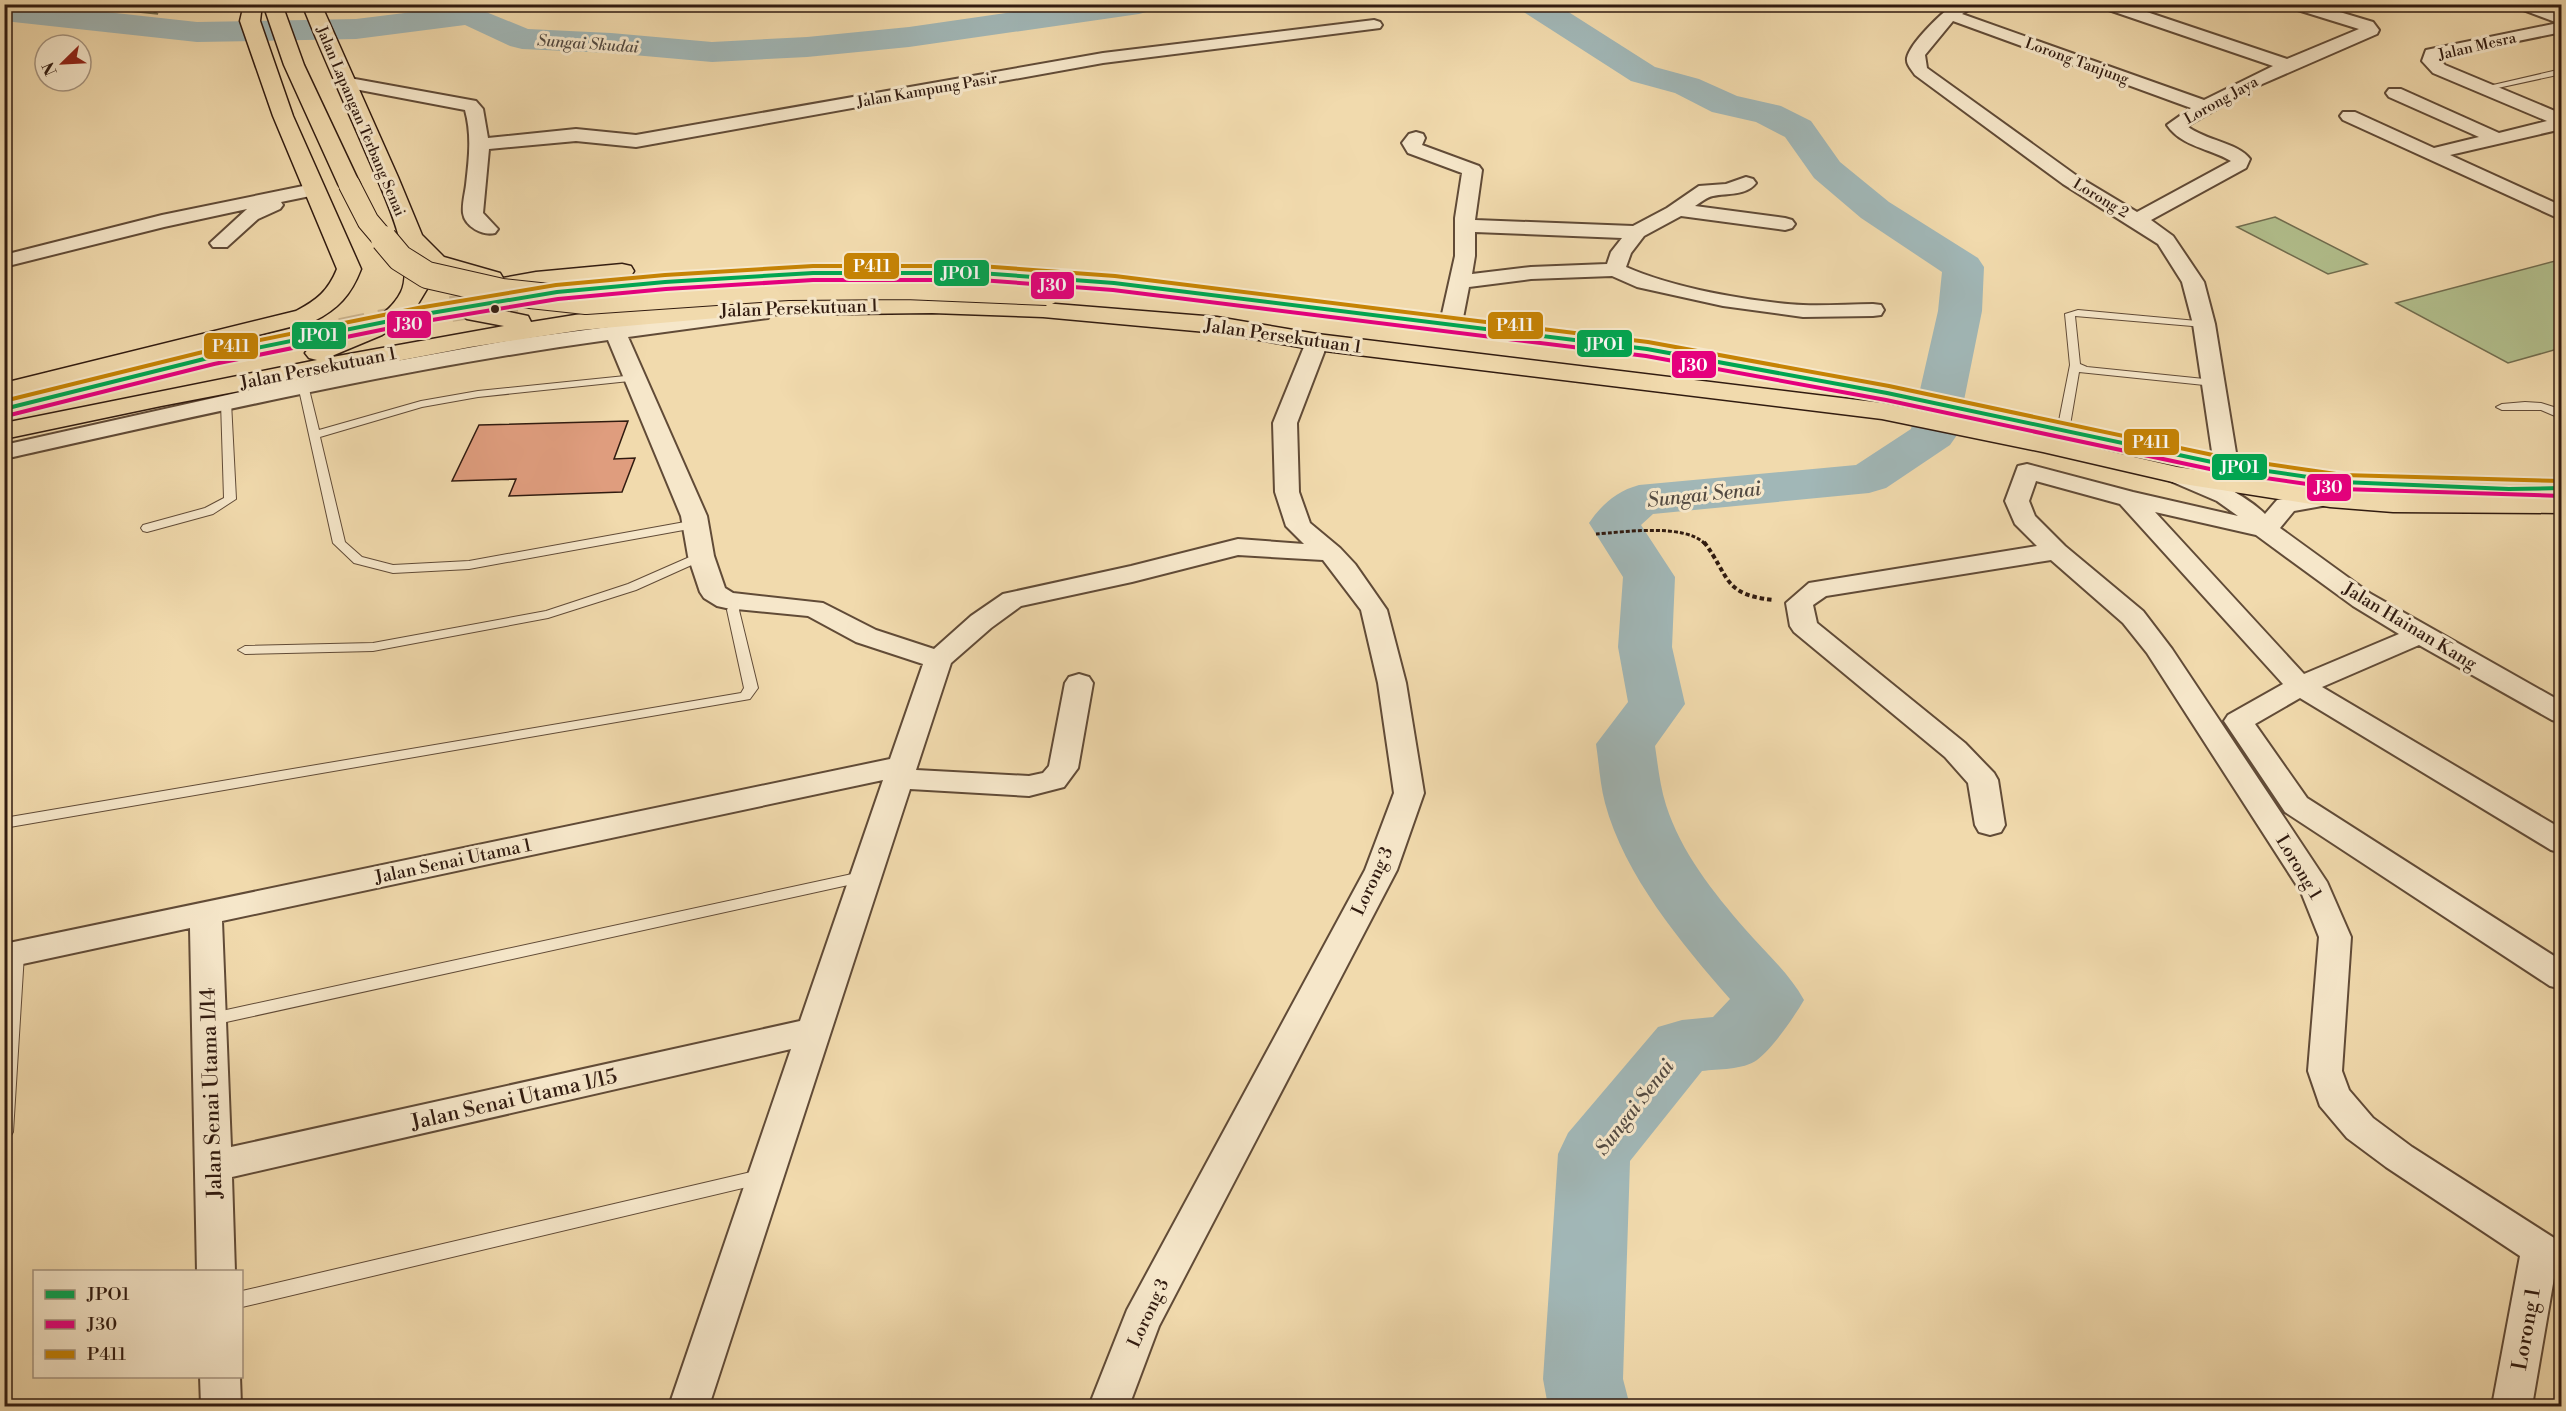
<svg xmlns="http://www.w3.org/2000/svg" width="2566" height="1411" font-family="'Libre Bodoni',serif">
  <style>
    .green { fill: #b3c18f; stroke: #726e50; stroke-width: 1.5 }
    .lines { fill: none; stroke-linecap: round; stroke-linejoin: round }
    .river { fill: #a1b7b7; fill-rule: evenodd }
    .building { fill: #df9d7e; stroke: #311b10; stroke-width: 1.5 }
    .highway-tunnel { stroke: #cbb48e; stroke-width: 26; stroke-dasharray: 26 14; stroke-linecap: butt }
    .lane-casing { stroke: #614b37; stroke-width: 2 }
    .street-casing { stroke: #614b37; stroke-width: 4 }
    .highway-casing { stroke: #311b10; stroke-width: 3 }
    .path-far1 { stroke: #311b10; stroke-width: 3; stroke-dasharray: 4 2; stroke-linecap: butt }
    .path { stroke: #311b10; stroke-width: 4; stroke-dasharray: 4.5 3; stroke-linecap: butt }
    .lane { fill: #f6e7ca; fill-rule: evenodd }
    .street { fill: #f6e7ca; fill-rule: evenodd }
    .highway { fill: #f1daad; fill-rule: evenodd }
    .highway-bridge-far1-casing { stroke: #311b10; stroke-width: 23; stroke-linecap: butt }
    .highway-bridge-casing { stroke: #311b10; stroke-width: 28; stroke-linecap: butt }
    .highway-bridge-far1 { stroke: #f1daad; stroke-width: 21 }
    .highway-bridge { stroke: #f1daad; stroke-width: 26 }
    .bus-1-casing { stroke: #f6e7ca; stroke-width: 8 }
    .bus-2-casing { stroke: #f6e7ca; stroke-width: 8 }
    .bus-3-casing { stroke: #f6e7ca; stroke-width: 8 }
    .bus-1 { stroke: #00a651; stroke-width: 4 }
    .bus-2 { stroke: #e5007d; stroke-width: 4 }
    .bus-3 { stroke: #c68304; stroke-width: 4 }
    .bus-dot { fill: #311b10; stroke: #f6e7ca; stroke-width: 2 }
    .labels { text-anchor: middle; stroke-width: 6; stroke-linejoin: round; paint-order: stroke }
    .far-street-label { font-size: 15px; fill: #311b10; stroke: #f6e7ca }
    .far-water-label { font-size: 16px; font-style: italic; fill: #534a42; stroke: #f6e7ca }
    .street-label { font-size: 18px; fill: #311b10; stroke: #f6e7ca }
    .water-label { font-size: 20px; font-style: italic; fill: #534a42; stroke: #f6e7ca }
    .near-street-label { font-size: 21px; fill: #311b10; stroke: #f6e7ca }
    .line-badge { stroke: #f6e7ca; stroke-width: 2 }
    .badge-label { font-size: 16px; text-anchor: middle; font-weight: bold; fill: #fff }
  </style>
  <rect width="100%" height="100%" fill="#f1daad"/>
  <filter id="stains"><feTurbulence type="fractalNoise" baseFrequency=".00333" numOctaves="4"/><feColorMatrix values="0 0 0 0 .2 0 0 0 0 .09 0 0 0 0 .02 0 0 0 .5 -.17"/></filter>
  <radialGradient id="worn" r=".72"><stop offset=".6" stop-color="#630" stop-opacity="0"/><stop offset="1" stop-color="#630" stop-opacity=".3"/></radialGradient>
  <path class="green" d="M70 5H142L158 14Z
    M2275 217 2367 264 2328 274 2237 227Z
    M2555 261 2561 264V348L2508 363 2396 303Z"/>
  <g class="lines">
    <path class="river" d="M4 4H34L197 22 356 19 469 5 528 29 611 33 712 42 807 37 909 27 1067 4H1155L1150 11 1139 14 909 47 807 57 712 62 611 53 522 49 510 46 465 25 356 39 197 42 4 21Z
      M1517 4H1556L1655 67 1699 79 1737 96 1781 106 1811 121 1840 162 1889 202 1978 258 1984 267 1982 311 1957 435 1950 445 1886 488 1869 493 1653 514 1641 525 1675 577 1672 647 1685 704 1655 746C1658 766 1660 786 1666 805 1681 852 1713 892 1745 929 1765 952 1789 973 1804 1000 1794 1017 1773 1048 1757 1060 1743 1070 1718 1069 1702 1071L1630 1161 1623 1379 1630 1406H1548L1543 1379 1558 1154 1568 1133 1658 1027 1682 1020 1713 1017 1730 999C1682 944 1624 875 1605 803 1600 784 1599 764 1596 744L1628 702 1618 647 1623 577 1589 523C1602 504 1617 491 1639 485L1856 465 1911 429 1938 311 1942 272 1861 218 1814 178 1785 137 1756 122 1712 112 1675 93 1631 81 1522 11Z"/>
  </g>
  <path class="building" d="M628 421 614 459 635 458 622 492 509 496 516 479 452 481 479 425Z"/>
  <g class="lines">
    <path class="highway-tunnel" d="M451 309 536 296
      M341 331 407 317"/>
    <defs>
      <path id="lane" d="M2562 69V74L2484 91 2480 88Z
        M2078 310 2208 322V326L2204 327 2075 316 2080 364 2087 367 2214 380 2219 383 2214 386 2079 372 2069 431 2063 434 2059 433 2057 431 2070 365 2065 314Z
        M635 375 639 376V380L478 397 422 407 320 437 345 542 362 557 393 565 469 561 696 520 702 524 700 527 469 569 393 573 354 563 333 543 298 385 299 383H307L308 385 319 430 421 401 478 391Z
        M226 399 231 402 236 499 213 514 147 532 143 531 141 528 143 525 205 508 224 498 221 402Z
        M2525 402 2541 403 2560 409 2562 419 2541 410H2502L2496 407 2502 404Z
        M701 552 705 553 707 556 705 559 636 590 548 618 373 651 245 654 238 650 245 646 373 643 546 611 628 584Z
        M736 597 742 601 739 610 758 688 750 699 4 828V818L741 693 744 688 727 610 732 598Z
        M866 871 871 872 873 876 871 880 208 1026 202 1024 200 1020 202 1016 208 1014Z
        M16 948 22 950 24 954 13 1132 10 1137 4 1139V1006L8 954 10 950Z
        M764 1169 770 1171 773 1176 770 1181 764 1183 242 1307V1291Z"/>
      <path id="street" d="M1955 4H1978L1962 14 2204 100 2273 66 2100 7 2098 4H2123L2287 59 2359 29 2288 7 2286 4H2313L2373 22 2379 30 2377 34 2253 88 2187 126C2204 140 2239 143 2250 159L2246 168 2151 220 2173 236 2204 282 2215 324 2238 465 2235 470 2226 472 2217 470 2214 465 2193 324 2182 282 2158 244 2063 184 1915 75C1911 69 1906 64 1907 58 1910 43 1942 12 1955 4ZM1953 21 2191 108 2167 125C2182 147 2209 148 2231 161L2137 212 2077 176 1927 68 1925 55Z
        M2513 4H2537L2562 13V32L2440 57V60L2445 65 2562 114V129L2450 155 2562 206V220L2343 120 2340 116 2343 112H2355L2434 148 2479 137 2389 97 2386 93 2389 89H2401L2499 133 2547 121 2433 73 2422 61 2426 50 2558 23 2515 7Z
        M1374 20 1380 22 1382 25 1380 28 1103 63 636 147 576 141 489 149 483 213 498 229 495 233C483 236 465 227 463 213 462 204 465 193 466 185 469 159 472 135 465 110L344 87 338 86 335 82 338 78 344 77 476 101 483 109 488 138 576 129 636 135 1103 53Z
        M1416 132 1423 134 1425 138 1422 145 1479 166 1482 170 1475 220 1633 226 1667 208 1699 186 1726 184 1746 177 1753 179 1756 183C1746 196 1727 193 1713 196 1707 197 1700 203 1695 206L1785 218 1792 220 1795 224 1792 228 1785 230 1681 216 1644 236 1631 253 1626 267C1673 288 1751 302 1803 305 1826 306 1850 304 1873 304L1881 305 1884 310 1881 315 1873 316 1803 317 1723 306 1637 287 1612 276 1531 279 1469 287 1462 323 1459 328 1451 330 1443 328 1440 323 1455 256V218L1462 173 1408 153 1402 143 1409 134ZM1475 232 1622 238 1611 252 1607 264 1531 267 1472 274 1475 256Z
        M313 184 320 186 323 190 320 194 281 202 283 205 280 209 258 219 227 247H213L210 243 247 209 164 227 4 267V255L162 215Z
        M760 307 768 308 771 313 768 318 628 337 707 516 714 556 725 588 733 593 823 603 876 630 934 649 971 616 1003 594 1131 566 1238 539 1304 544 1286 526 1275 492 1273 423 1306 342 1309 337 1317 335 1325 337 1328 342 1297 423 1299 492 1310 523 1340 548 1355 564 1387 610 1406 683 1424 793 1397 870 1159 1326 1129 1406H1089L1127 1310 1365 870 1394 793 1378 683 1361 610 1323 560 1238 555 1132 582 1021 606 991 628 951 663 916 770 1029 776 1043 773 1049 766 1065 683 1069 677 1079 674 1089 677 1093 683 1078 768 1064 787 1029 796 910 789 709 1406H669L791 1049 232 1177 235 1272H197L190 928 4 968V944L890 759 923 664 856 642 808 616 726 608 717 606 704 598 700 592 688 556 681 516 608 340C404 368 205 414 4 459V445L303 378 517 339ZM883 780 800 1021 231 1147 222 921Z
        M2027 464 2133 492 2238 516 2217 501 2168 480 2165 475 2168 470C2192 464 2248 497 2265 514L2277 500 2330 491 2339 493 2342 498 2339 503 2294 511 2280 528 2371 594 2562 702V723L2552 720 2419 645 2322 687 2562 829V853L2551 850 2300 698 2255 724 2307 798 2562 961V989L2550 986 2285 812 2224 721 2228 715 2283 684 2120 504 2036 481 2029 501 2035 516 2065 546 2143 611 2172 649 2327 882 2351 937 2342 1071 2349 1090 2373 1118 2412 1147 2562 1243V1280L2554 1278 2532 1406H2492L2520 1256 2386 1167 2347 1138 2320 1106 2308 1071 2319 937 2301 892 2147 653 2123 623 2051 560 1826 596 1813 605 1817 623 1965 743 1994 773 1998 780 2005 825 2001 832 1990 835 1979 832 1975 825 1968 783 1945 757 1794 632 1790 626 1786 603 1809 583 2037 546 2015 524 2005 501 2018 466ZM2155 512 2256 535 2353 606 2399 634 2304 674Z
        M200 1376H240L241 1406H201Z"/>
      <path id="highway" d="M244 4H262L260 21 293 116 361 269C351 295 338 309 314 321L4 399V383L296 311C317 300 328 291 337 269L273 116 240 21Z
        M263 4H282L304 65 360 184 357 189 349 191 341 189 338 184 284 65Z
        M302 4H321L398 177 422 235 444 257 500 273 503 278 536 272 622 264 631 266 634 271 631 276 602 280 813 266H980L1114 276 1647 341 1857 380 1866 382 1870 388 1866 394 1857 396 1647 357 1114 290 980 280H813L597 295 588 293 585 288 588 283 596 281C567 283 500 283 480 306L528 316 531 322 581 314 751 301 932 299 1043 303 1217 317 1317 334 1882 403 2043 436 2177 467 2330 489 2393 494 2562 495V513L2393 512 2330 507 2177 483 2043 452 1882 419 1317 350 1217 333 1043 317 932 313 751 315 581 330 470 347 161 406 4 439V423L317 360 309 358 305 353 309 348C339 337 386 323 401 292 408 278 403 252 399 237 392 211 380 185 369 160 347 108 323 57 302 4ZM427 267H428L483 283 469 290 457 303 451 302 415 309 427 289ZM460 314 467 319 504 326 327 358 382 335 408 317 410 320 419 323Z"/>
    </defs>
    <use href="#lane" class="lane-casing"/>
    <use href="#street" class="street-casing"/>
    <use href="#highway" class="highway-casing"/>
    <path class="path-far1" d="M1596 534C1624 532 1685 523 1705 544"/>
    <path class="path" d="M1704 542C1730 576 1722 595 1774 600"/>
    <use href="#lane" class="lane"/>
    <use href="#street" class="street"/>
    <use href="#highway" class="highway"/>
    <defs>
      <path id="highway-bridge-far1" d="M349 184 368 221 385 241"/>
      <path id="highway-bridge" d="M384 239 400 258 427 275 502 292 586 301 788 287 905 286 1047 292"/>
    </defs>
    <use href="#highway-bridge-far1" class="highway-bridge-far1-casing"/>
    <use href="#highway-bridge" class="highway-bridge-casing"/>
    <use href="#highway-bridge-far1" class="highway-bridge-far1"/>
    <use href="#highway-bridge" class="highway-bridge"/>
    <defs>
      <path id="bus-1" d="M4 409 212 357 419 315 557 292 665 282 813 273H980L1114 283 1647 349 1887 393 2226 465 2342 482 2509 489 2562 488"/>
      <path id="bus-2" d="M6 416 214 364 420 322 558 299 666 289 813 280H980L1113 290 1646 356 1886 400 2224 472 2341 489 2562 496"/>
      <path id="bus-3" d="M4 401 211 350 418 308 556 285 665 275 813 266H980L1115 276 1648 342 1889 386 2227 458 2343 475 2562 481"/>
    </defs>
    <use href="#bus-1" class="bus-1-casing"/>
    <use href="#bus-2" class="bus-2-casing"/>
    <use href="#bus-3" class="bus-3-casing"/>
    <use href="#bus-1" class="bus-1"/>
    <use href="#bus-2" class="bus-2"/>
    <use href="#bus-3" class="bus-3"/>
  </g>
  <circle class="bus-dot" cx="495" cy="309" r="5"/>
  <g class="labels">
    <g class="far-street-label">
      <text transform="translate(2477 46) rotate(-13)" y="5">Jalan Mesra</text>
      <text transform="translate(2077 61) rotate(20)" y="5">Lorong Tanjung</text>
      <text transform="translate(927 90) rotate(-10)" y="5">Jalan Kampung Pasir</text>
      <text transform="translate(2221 100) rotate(-29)" y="5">Lorong Jaya</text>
      <text transform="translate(361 121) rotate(67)" y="5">Jalan Lapangan Terbang Senai</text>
      <text transform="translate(2101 198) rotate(31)" y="5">Lorong 2</text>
    </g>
    <g class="far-water-label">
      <text transform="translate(588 43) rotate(4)" y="6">Sungai Skudai</text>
    </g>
    <g class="street-label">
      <text transform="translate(799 308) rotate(-2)" y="6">Jalan Persekutuan 1</text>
      <text transform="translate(1283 336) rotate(8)" y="6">Jalan Persekutuan 1</text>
      <text transform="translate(318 368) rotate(-11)" y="6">Jalan Persekutuan 1</text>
      <text transform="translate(2410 626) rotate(31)" y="6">Jalan Hainan Kang</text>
      <text transform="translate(453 861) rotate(-12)" y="6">Jalan Senai Utama 1</text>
      <text transform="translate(2299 867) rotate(59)" y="6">Lorong 1</text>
      <text transform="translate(1372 881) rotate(-65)" y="6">Lorong 3</text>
      <text transform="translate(1148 1313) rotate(-65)" y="6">Lorong 3</text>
    </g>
    <g class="water-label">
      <text transform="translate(1704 494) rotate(-6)" y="7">Sungai Senai</text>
      <text transform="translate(1634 1107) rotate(-52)" y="7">Sungai Senai</text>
    </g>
    <g class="near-street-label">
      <text transform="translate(211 1093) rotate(-92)" y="7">Jalan Senai Utama 1/14</text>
      <text transform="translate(514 1099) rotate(-13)" y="7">Jalan Senai Utama 1/15</text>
      <text transform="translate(2526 1329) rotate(-80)" y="7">Lorong 1</text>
    </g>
  </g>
  <g class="line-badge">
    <rect x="843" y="252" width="57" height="28" rx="6" fill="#c68304"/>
    <rect x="933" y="259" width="57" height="28" rx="6" fill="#00a651"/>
    <rect x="1030" y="271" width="45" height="29" rx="6" fill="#e5007d"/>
    <rect x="386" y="310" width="46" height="29" rx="6" fill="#e5007d"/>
    <rect x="1487" y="311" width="57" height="29" rx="6" fill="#c68304"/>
    <rect x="291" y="321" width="56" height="29" rx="6" fill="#00a651"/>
    <rect x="1576" y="329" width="57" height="29" rx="6" fill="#00a651"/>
    <rect x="203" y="332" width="56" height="28" rx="6" fill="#c68304"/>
    <rect x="1671" y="350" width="46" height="29" rx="6" fill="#e5007d"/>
    <rect x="2123" y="428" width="57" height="28" rx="6" fill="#c68304"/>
    <rect x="2211" y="453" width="57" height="28" rx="6" fill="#00a651"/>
    <rect x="2306" y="473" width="46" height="29" rx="6" fill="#e5007d"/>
  </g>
  <g class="badge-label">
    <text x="872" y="272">P411</text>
    <text x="961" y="279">JPO1</text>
    <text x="1053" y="291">J30</text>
    <text x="409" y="330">J30</text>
    <text x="1515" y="331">P411</text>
    <text x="319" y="341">JPO1</text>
    <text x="1605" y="350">JPO1</text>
    <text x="231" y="352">P411</text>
    <text x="1694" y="371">J30</text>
    <text x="2151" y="448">P411</text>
    <text x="2240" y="473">JPO1</text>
    <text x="2329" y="493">J30</text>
  </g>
  <rect width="2566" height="1411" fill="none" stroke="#f1daad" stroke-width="24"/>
  <rect x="6" y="6" width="2554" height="1399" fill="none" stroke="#311b10" stroke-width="3"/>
  <rect x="12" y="12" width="2542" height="1387" fill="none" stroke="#311b10" stroke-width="1.5"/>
  <rect x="33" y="1270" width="210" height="108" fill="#f6e7ca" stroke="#a79580" stroke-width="1.5"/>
  <rect x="45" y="1290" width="30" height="9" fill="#00a651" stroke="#a79580" stroke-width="1.5"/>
  <text x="87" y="1300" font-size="18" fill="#311b10">JPO1</text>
  <rect x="45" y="1320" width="30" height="9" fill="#e5007d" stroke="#a79580" stroke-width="1.5"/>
  <text x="87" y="1330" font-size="18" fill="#311b10">J30</text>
  <rect x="45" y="1350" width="30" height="9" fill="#c68304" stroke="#a79580" stroke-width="1.5"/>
  <text x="87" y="1360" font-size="18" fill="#311b10">P411</text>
  <g transform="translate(63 63) rotate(246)"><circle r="28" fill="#f6e7ca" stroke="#a79580" stroke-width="1.5"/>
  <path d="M0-4.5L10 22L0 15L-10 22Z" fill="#8f2418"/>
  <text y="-9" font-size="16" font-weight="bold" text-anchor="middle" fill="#311b10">N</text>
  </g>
  <rect width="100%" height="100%" filter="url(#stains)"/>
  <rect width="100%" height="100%" fill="url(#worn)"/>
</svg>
